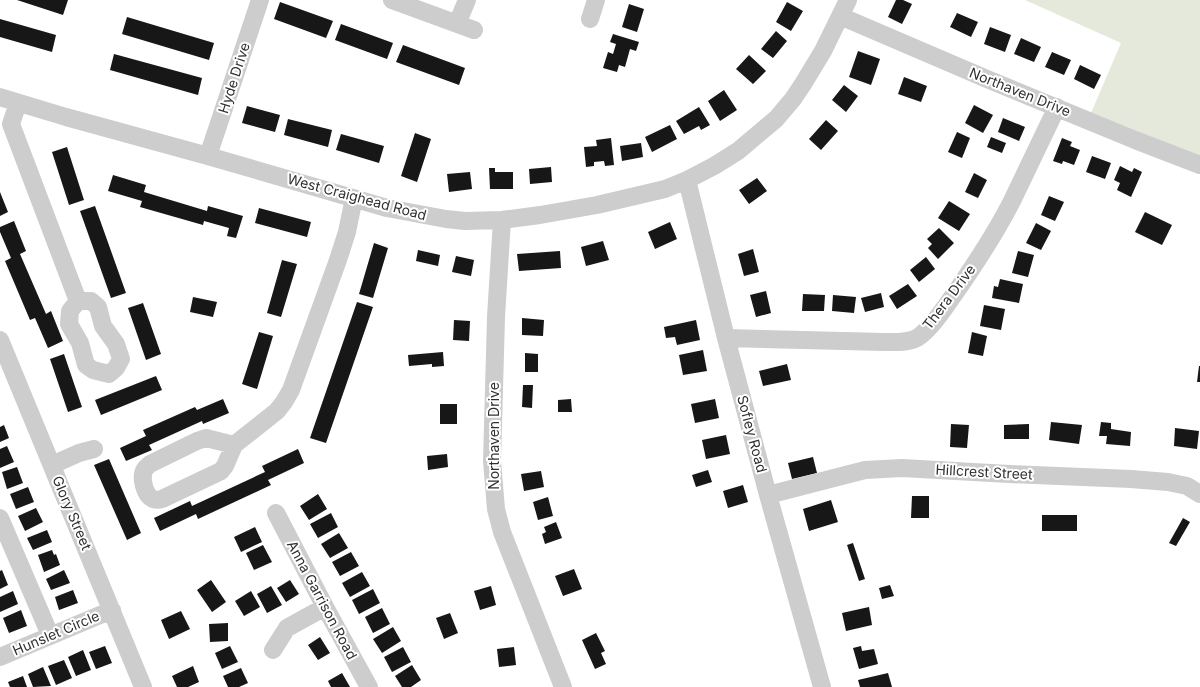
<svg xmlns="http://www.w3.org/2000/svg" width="1200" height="687" font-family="Inter,sans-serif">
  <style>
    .green { fill: #e5e9dc }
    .building { fill: #171717 }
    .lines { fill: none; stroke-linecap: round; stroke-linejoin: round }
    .minor { stroke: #cdcdcd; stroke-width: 18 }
    .labels { text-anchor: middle; stroke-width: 4; stroke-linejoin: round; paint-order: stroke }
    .street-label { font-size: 14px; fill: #303030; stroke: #fff }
  </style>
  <rect width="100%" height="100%" fill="#fff"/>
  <path class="green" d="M1025 0H1200V157L1091 113 1121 43Z"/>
  <path class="building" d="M17 0H68L63 15Z
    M896 0H903L912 4 902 24 888 17Z
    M280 2 333 21 326 38 274 19Z
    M787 2 803 11 791 31 776 22Z
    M629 4 644 9 637 32 622 27Z
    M957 13 978 22 971 37 950 27Z
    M127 17 214 43 209 60 122 34Z
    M0 19 56 35 52 52 0 37Z
    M341 24 393 43 387 59 335 40Z
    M990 27 1011 35 1005 52 984 44Z
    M776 31 787 41 773 58 761 49Z
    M613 34 639 42 636 51 630 49 625 67 619 65 617 72 603 68 608 52 613 54 616 44 610 42Z
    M1021 38 1041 47 1034 62 1014 54Z
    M403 45 465 68 459 85 396 62Z
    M858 51 880 59 871 85 849 77Z
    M1052 52 1071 60 1064 75 1045 67Z
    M114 54 202 78 198 95 110 70Z
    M749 55 766 71 753 84 736 69Z
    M1080 65 1101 75 1094 89 1074 79Z
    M904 77 927 86 921 102 898 94Z
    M844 85 858 96 846 112 832 100Z
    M724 90 737 110 720 121 708 101Z
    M974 105 993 115 983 133 965 123Z
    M247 106 280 115 275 132 242 123Z
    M699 107 710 125 701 130 699 126 684 134 676 121Z
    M1003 118 1025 127 1019 141 998 132Z
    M288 119 332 130 328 147 284 135Z
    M826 120 838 131 821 150 809 139Z
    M670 125 677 139 652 152 645 137Z
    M957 132 970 138 962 158 948 152Z
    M415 133 431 139 417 182 401 176Z
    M341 134 384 146 379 163 336 150Z
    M991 137 1006 143 1002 153 987 147Z
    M611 138 614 165 605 166 604 161 594 162V166L586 167 584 147 597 146 596 140Z
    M1062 138 1072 142 1070 146 1080 150 1074 165 1063 161 1062 164 1053 161Z
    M641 143 643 157 622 161 620 146Z
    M67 147 84 200 69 205 52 152Z
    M1092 156 1111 163 1105 179 1086 172Z
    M1120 166 1132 172 1134 168 1142 172 1131 197 1117 190 1120 183 1114 180Z
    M551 167 552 182 530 184 529 169Z
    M489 168H495V172H513V189H490Z
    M470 172 472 189 449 192 447 174Z
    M974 173 987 180 978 198 965 192Z
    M113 175 146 185 144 192 207 211 208 206 243 216 236 238 227 236 229 228 204 221 203 225 140 207 142 201 108 191Z
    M757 178 767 191 749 204 739 190Z
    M0 192 8 212 0 216Z
    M1049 196 1064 202 1055 221 1041 215Z
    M949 201 970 214 959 231 938 218Z
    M95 206 126 293 111 298 80 211Z
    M259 208 311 222 307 237 255 223Z
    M1145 212 1172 225 1162 245 1135 232Z
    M14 221 26 251 20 254 46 314 51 311 63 341 48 348 35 318 30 320 5 261 11 258 0 232V227Z
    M670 222 677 239 655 249 648 232Z
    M1036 223 1051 231 1041 250 1026 243Z
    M939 228 954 243 938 259 928 248 932 244 927 239Z
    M603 241 609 260 586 266 581 247Z
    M374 243 388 248 373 298 359 294Z
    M753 249 759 272 744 276 738 254Z
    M418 250 440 255 438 266 416 261Z
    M560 251 561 268 519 271 517 254Z
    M1018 251 1034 255 1028 277 1012 273Z
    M456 256 474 260 471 276 452 272Z
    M926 257 935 269 919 282 910 270Z
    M282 260 297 264 281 317 267 313Z
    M1000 279 1023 284 1019 303 992 298 994 286 998 287Z
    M908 284 917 296 897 309 889 296Z
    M766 291 771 313 756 317 750 295Z
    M881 293 884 307 865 312 861 298Z
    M803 294 825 295 824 311H802Z
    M833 295 856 297 854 313 832 311Z
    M193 297 217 302 213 317 190 312Z
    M357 302 373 307 326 443 310 438Z
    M143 303 161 354 146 360 128 308Z
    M984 305 1005 309 1001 330 980 326Z
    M522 318 544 320 543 336 522 335Z
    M454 320 470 321 469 341 453 340Z
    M696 320 700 340 677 345 675 337 666 338 664 327Z
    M259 332 273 336 257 389 242 384Z
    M972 332 987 336 983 356 968 353Z
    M703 350 707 371 683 375 679 355Z
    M443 352 444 366 432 367V364L409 366 408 355Z
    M525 353 538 354V372H525Z
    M64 354 82 407 68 412 50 359Z
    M787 364 791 380 763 386 759 371Z
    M1199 366H1200V382H1197Z
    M156 376 162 390 101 415 95 400Z
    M523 385H533L532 408 522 407Z
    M223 399 229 413 203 424 202 421 149 445 152 450 126 461 120 448 146 436 143 430 195 407 197 410Z
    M571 399 572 412H558V400Z
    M715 399 719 418 695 423 691 404Z
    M440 404H457V424H440Z
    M1051 422 1082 425 1079 444 1049 440Z
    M1101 422 1111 423V429L1131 432 1130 446 1106 444 1107 436H1099Z
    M951 424 969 425 967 448 950 447Z
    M1029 424V439H1004V425Z
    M4 425 9 438 0 442V427Z
    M1175 428 1199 431 1197 449 1174 446Z
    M726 435 730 454 706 459 702 440Z
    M7 446 14 462 0 468V449Z
    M298 449 304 463 268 480 271 485 198 519 196 514 160 531 154 518 190 501 192 506 265 472 262 466Z
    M447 454 448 467 428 470 427 456Z
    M813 457 817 473 792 479 788 463Z
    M109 459 141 533 127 540 94 465Z
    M17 467 23 483 7 489 2 472Z
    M708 470 712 482 696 487 692 475Z
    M541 471 544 487 524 491 521 474Z
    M743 485 748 502 728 508 723 491Z
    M28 487 34 502 16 509 10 494Z
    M318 494 327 509 309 520 300 506Z
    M912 496H929V518H911Z
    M548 497 553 516 538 520 533 502Z
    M831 500 838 522 809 531 803 509Z
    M36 508 43 522 25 531 18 516Z
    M331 513 338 527 318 538 310 524Z
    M1042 515H1077V531H1042Z
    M1183 518 1190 522 1176 546 1169 543Z
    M556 522 562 538 545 544 542 534 546 532 544 527Z
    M255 527 262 542 241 552 234 537Z
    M47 530 52 542 33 550 27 538Z
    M339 533 348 548 330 558 321 544Z
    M853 543 865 579 859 581 847 545Z
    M263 545 272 562 254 570 246 553Z
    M52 550 54 555 56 554 60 565 44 572 38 555Z
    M351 552 359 566 340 576 332 562Z
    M574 569 582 589 563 596 555 576Z
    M2 570 8 585 0 589V571Z
    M64 570 70 583 51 590 46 579Z
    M362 572 370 586 350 597 342 583Z
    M211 580 226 602 212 612 197 590Z
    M290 580 299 594 286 602 277 588Z
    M890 585 894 596 882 599 879 588Z
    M271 586 282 605 267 613 257 594Z
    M491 586 496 605 480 610 474 591Z
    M373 589 380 603 359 614 352 600Z
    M73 590 78 603 59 610 55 597Z
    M13 591 18 604 0 612V597Z
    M251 591 260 607 244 616 235 601Z
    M869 607 872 625 846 631 842 613Z
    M382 608 390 624 373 633 365 617Z
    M21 610 27 626 9 633 3 618Z
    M181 611 190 629 169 639 161 620Z
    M450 613 458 633 444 639 436 618Z
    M228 623V641L210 642 209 624Z
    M393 627 401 641 382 653 373 639Z
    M596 633 605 651 601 653 606 664 595 669 582 640Z
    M320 637 330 653 318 660 308 645Z
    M105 646 112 663 96 669 89 652Z
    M230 646 238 662 222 669 215 653Z
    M861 646 862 651 874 649 878 664 859 669 853 648Z
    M403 647 411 662 392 672 384 657Z
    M514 647 516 665 499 667 497 649Z
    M83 650 91 670 76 676 68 657Z
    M64 660 72 678 56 685 48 666Z
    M412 665 421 680 411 687H402L395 676Z
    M193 666 199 682 188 687H177L172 676Z
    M43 667 51 686 33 687 28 674Z
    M241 668 248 683 239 687H228L223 676Z
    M342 673 350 687H331L328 681Z
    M888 673 892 687H860L858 680Z
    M23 676 27 687H10L8 682Z"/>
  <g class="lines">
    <path class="minor" d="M392 0 474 30
      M840 16 987 79 1135 140 1200 165
      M590 19 596 0
      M457 24 467 0
      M0 97 66 117 208 156 387 208 446 219 465 221 502 220 540 215 597 205 665 189 687 180 714 166 738 151 776 119 793 99 803 84 823 51 848 0
      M18 103 11 124 78 301 70 311 69 324 80 343 86 365 93 370 109 374 116 368 121 359 116 344 103 326 98 307 91 301H78
      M208 156 260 0
      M687 180 726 338 768 495 822 687
      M502 220 496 317 492 461 496 509 502 532 563 687
      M726 338 884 342C895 342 907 343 917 338 930 330 944 309 953 296 974 266 995 234 1012 201 1027 170 1042 138 1057 107
      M0 340 143 687
      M234 445 225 466 221 471 162 499C159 500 156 500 153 499 144 495 140 476 145 469 146 467 148 466 150 464L197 441 206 438 234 445 277 411 284 402 291 390 338 260 347 232 354 198
      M52 465 79 453 94 449
      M768 495 865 470 902 468 1009 474 1131 479 1168 482 1187 486 1200 494
      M276 513 325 607 369 687
      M0 518 50 635
      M273 650 287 628 325 607
      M0 657 112 610"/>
  </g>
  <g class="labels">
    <g class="street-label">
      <text transform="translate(234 78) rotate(-72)" y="5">Hyde Drive</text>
      <text transform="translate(1020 92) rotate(22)" y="5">Northaven Drive</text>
      <text transform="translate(357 197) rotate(15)" y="5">West Craighead Road</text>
      <text transform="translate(949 297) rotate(-53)" y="5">Thera Drive</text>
      <text transform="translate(752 434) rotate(75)" y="5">Sofley Road</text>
      <text transform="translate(494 436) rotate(-90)" y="5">Northaven Drive</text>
      <text transform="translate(984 472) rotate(3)" y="5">Hillcrest Street</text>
      <text transform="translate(72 513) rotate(67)" y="5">Glory Street</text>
      <text transform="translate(322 600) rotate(62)" y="5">Anna Garrison Road</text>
      <text transform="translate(56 633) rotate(-23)" y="5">Hunslet Circle</text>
    </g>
  </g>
</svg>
